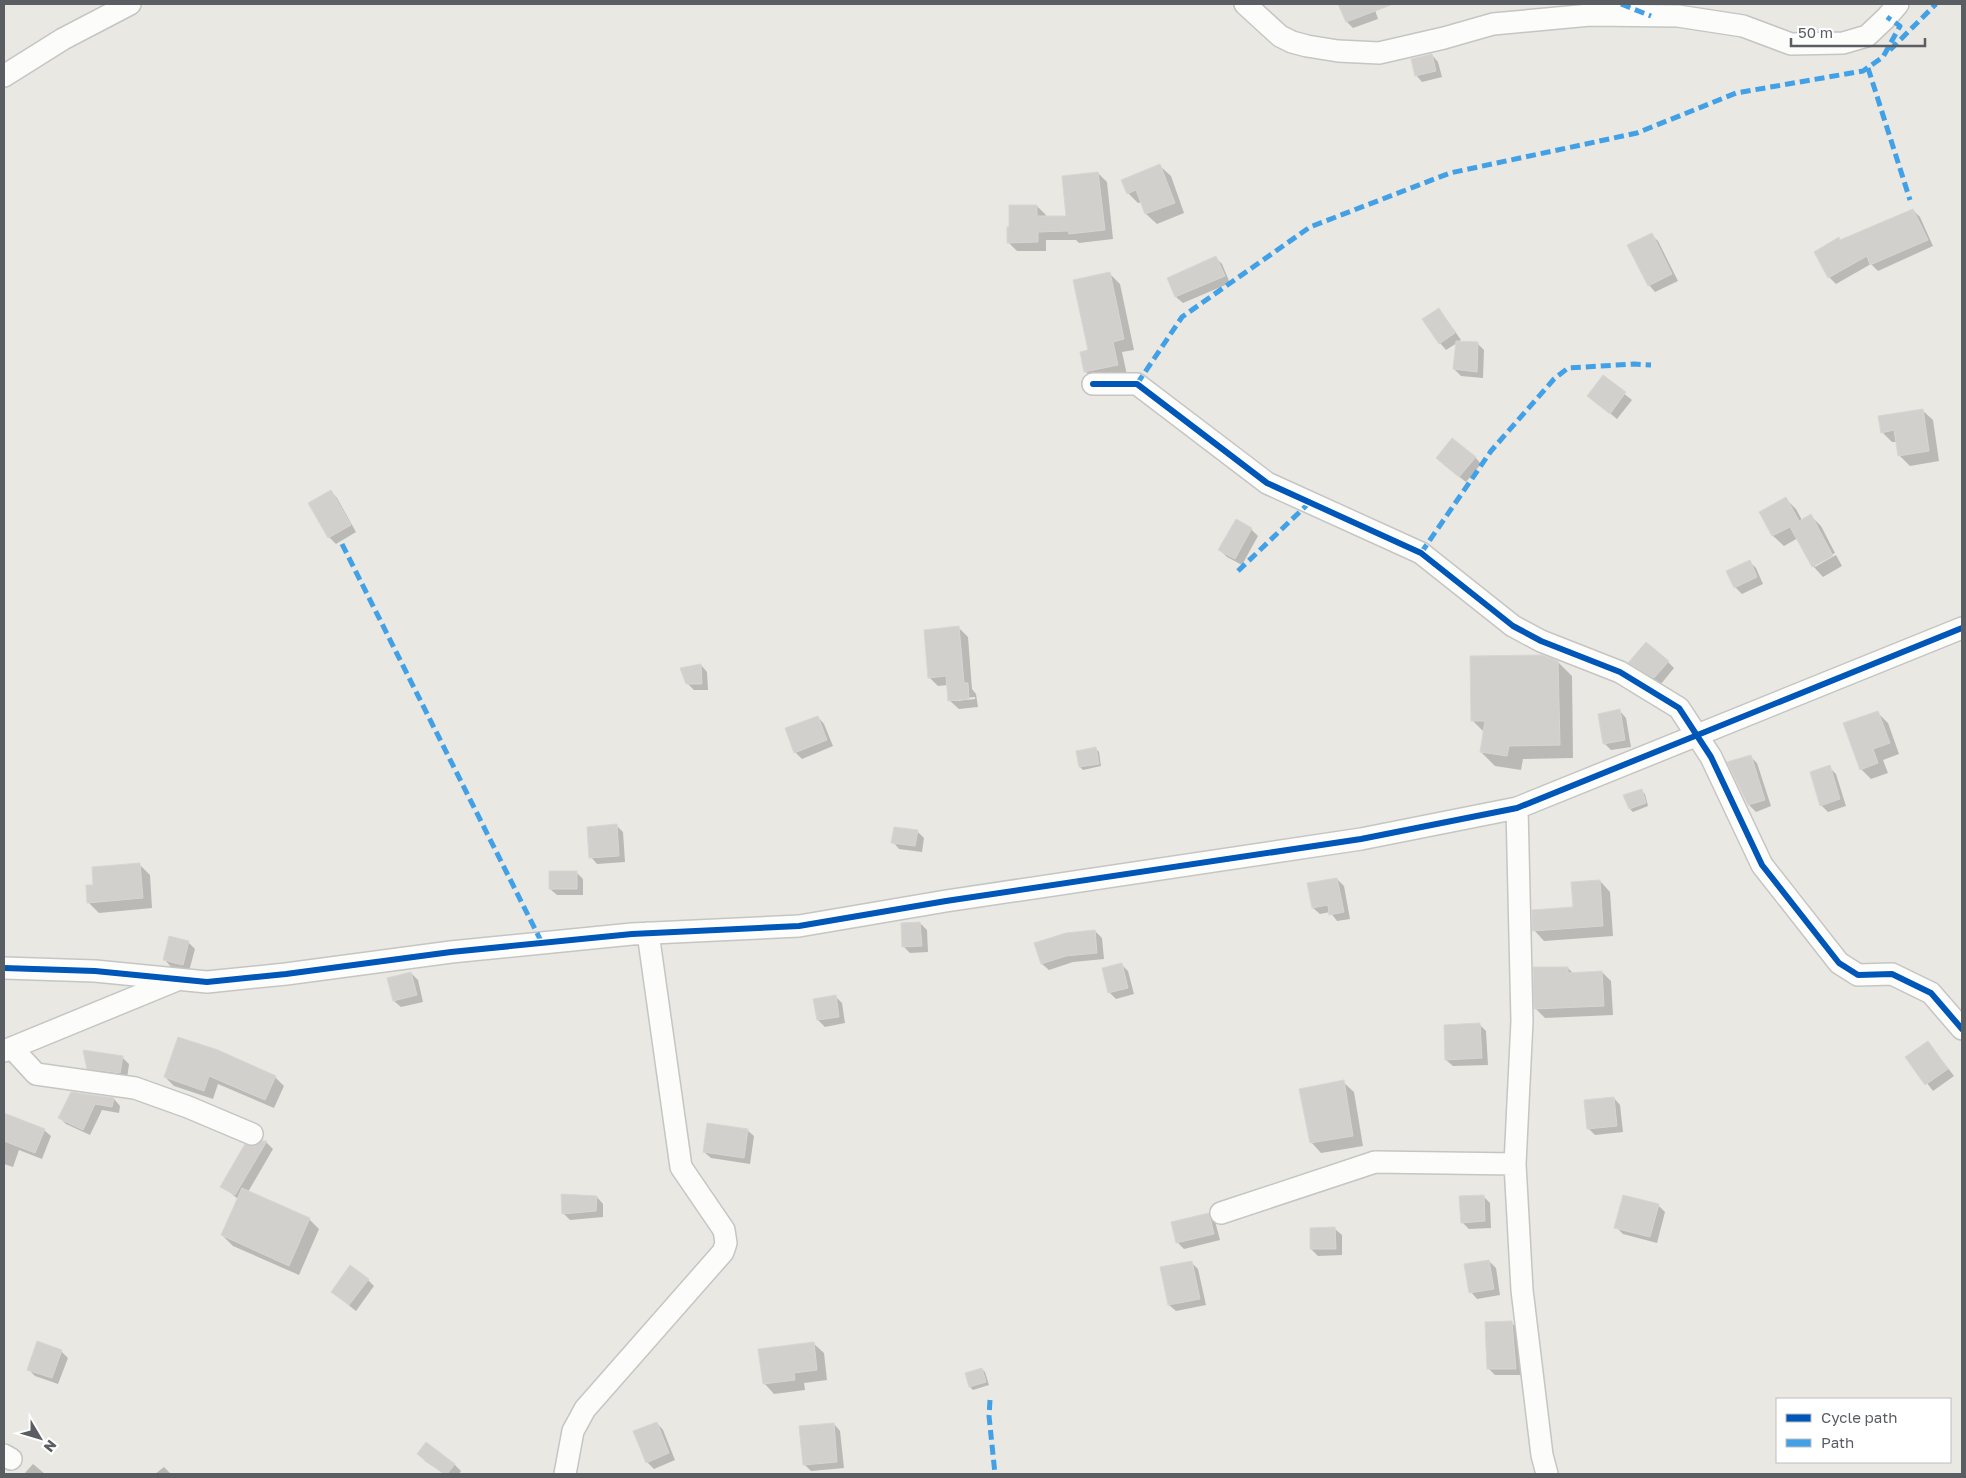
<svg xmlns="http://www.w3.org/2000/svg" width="1966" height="1478" font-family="'Golos Text',sans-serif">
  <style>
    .shadow { fill: #0003; fill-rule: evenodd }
    .building { fill: #d1d0cd; stroke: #d8d6d2 }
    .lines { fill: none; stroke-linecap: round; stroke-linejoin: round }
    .minor-casing { stroke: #c5c5c4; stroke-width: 24 }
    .minor { stroke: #fcfcfb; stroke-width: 21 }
    .quiet { stroke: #42a1e6; stroke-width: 5; stroke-dasharray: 10 5; stroke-linecap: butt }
    .cycleway-casing { stroke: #fff; stroke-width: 9 }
    .cycleway { stroke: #0057b8; stroke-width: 6 }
  </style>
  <rect width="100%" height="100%" fill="#e9e8e3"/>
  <path class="shadow" d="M1340 4H1373L1378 19 1353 28 1347 22Z
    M1432 55 1438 62 1442 77 1422 82 1416 75Z
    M1160 166 1171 176 1184 213 1157 224 1146 214 1142 202 1138 203 1128 193Z
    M1098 173 1107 182 1113 239 1079 243 1076 240H1046V251H1017L1008 242 1037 206 1046 215V217H1068Z
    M1913 210 1920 217 1933 246 1878 271 1871 264 1836 284 1829 277 1840 241Z
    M1652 235 1658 241 1678 281 1655 292 1649 285Z
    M1216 258 1222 264 1230 283 1183 303 1176 297 1168 278Z
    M1110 274 1120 284 1134 350 1122 352 1127 375 1096 382 1085 371Z
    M1439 310 1445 317 1461 340 1458 342 1477 343 1484 350 1483 378 1461 376 1454 369 1457 343 1446 350 1440 343Z
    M1603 377 1632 400 1617 419 1589 396Z
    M1922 410 1933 420 1939 461 1910 466 1899 455 1897 442H1892L1882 432Z
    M1475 457 1481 464 1466 482 1444 465Z
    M331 491 337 498 356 532 336 544 329 537Z
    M1786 499 1796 509 1802 520 1811 516 1821 526 1835 553 1815 564V567L1836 555 1842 566 1823 577 1813 566 1798 538 1784 546 1773 536 1761 512Z
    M1251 529 1258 536 1242 565 1227 557 1220 550Z
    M1749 561 1756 568 1763 584 1742 594 1735 587Z
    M958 627 968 637 972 689 976 694 978 707 959 709 949 700 948 685 938 686 929 677ZM975 697V699L956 701V699Z
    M1558 662 1572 676 1573 758 1523 759 1521 770 1495 766 1481 752 1485 733 1472 720Z
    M1630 662H1668L1674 668 1661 684 1637 669Z
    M701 665 707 672 708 690H694L687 683Z
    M1620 711 1626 718 1631 747 1611 750 1605 744 1599 715Z
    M1877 712 1888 723 1899 754 1883 760 1888 773 1871 779 1861 769Z
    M818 717 824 724 833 746 802 759 795 752Z
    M1096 749 1099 752 1101 766 1083 770 1080 767Z
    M1750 756 1757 763 1771 806 1756 812 1749 805Z
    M1829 767 1836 774 1846 806 1828 812 1821 805Z
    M1642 791 1645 794 1648 806 1633 812 1630 809Z
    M617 826 623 832 625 862 597 864 591 857Z
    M917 831 924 838 922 852 899 849 893 842Z
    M139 864 150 875 152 908 99 913 88 902 95 886Z
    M576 872 583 879V895H557L550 889Z
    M1337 879 1344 886 1350 919 1337 921 1330 912 1320 914 1313 908Z
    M1600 881 1610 892 1613 936 1544 941 1534 930 1574 908Z
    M920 923 927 930 928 952 910 953 904 947Z
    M1095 931 1102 938 1104 959 1073 962 1049 970 1042 964Z
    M188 942 195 949 189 971 171 967 165 960Z
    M1121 964 1128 971 1134 994 1116 999 1109 992Z
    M1568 968 1574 974 1602 972 1611 981 1613 1015 1545 1018 1535 1008Z
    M411 973 418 980 423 1002 401 1007 394 1001 389 979Z
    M835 996 842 1003 845 1023 825 1027 818 1020Z
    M1480 1025 1486 1031 1488 1065 1453 1066 1446 1060Z
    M179 1038 275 1077 284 1086 274 1108 218 1084 213 1099 174 1086 165 1077Z
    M1928 1042 1954 1076 1933 1091 1907 1057Z
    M122 1057 129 1064 127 1079 95 1075 88 1068Z
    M1343 1082 1354 1092 1363 1146 1321 1153 1311 1142Z
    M71 1093 114 1099 120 1106 119 1113 102 1110 90 1135 66 1124 60 1118Z
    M1614 1098 1620 1105 1623 1132 1595 1135 1588 1128Z
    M44 1130 51 1136 42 1159 19 1150 13 1167 4 1164V1136L9 1137Z
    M747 1130 754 1136 750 1164 711 1158 704 1152Z
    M263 1142H266L273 1149 248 1192 309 1219 319 1229 299 1275 233 1246 222 1235 238 1199 222 1186 254 1148Z
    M1483 1196 1490 1203 1491 1228 1469 1229 1462 1222Z
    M597 1197 603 1204V1217L570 1220 563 1213Z
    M1658 1205 1665 1212 1657 1243 1623 1234 1616 1227Z
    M1208 1214 1215 1221 1220 1240 1184 1249 1177 1242Z
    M1335 1229 1342 1235V1255L1318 1256 1311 1249Z
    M1489 1261 1496 1268 1500 1295 1477 1299 1471 1292Z
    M1191 1262 1198 1269 1206 1305 1176 1311 1169 1305Z
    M368 1280 374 1286 356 1311 332 1292Z
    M1511 1322 1518 1329 1522 1375H1495L1488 1368Z
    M813 1343 824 1353 827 1380 804 1383 805 1390 774 1394 764 1383Z
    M61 1351 68 1358 58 1384 35 1376 28 1369Z
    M982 1369 985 1372 989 1385 973 1390 970 1387Z
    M657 1423 663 1430 675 1460 654 1469 647 1462Z
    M834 1424 840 1431 844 1468 811 1471 804 1464Z
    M426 1444 455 1465 461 1471 459 1474H444L425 1461 419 1454Z
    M33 1464 45 1474H24Z
    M164 1467 171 1474H155Z"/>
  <path class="building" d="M1338 4H1391V5L1346 22Z
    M1432 54 1436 71 1415 76 1411 59Z
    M1160 164 1175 203 1145 214 1136 190 1127 194 1121 180Z
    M1098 172 1105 230 1069 234 1068 231 1038 232V242L1007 243V227H1009V205H1037V216H1066L1062 176Z
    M1913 209 1928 240 1870 265 1867 256 1828 278 1814 252 1839 237 1840 240Z
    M1652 233 1672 274 1648 286 1627 245Z
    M1216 256 1225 276 1175 297 1167 278Z
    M1110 272 1124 339 1113 342 1118 365 1084 372 1080 352 1088 350 1073 280Z
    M1439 308 1455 333 1439 344 1422 319Z
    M1456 341 1478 342 1477 372 1453 369Z
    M1603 375 1626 392 1610 414 1587 396Z
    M1923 409 1929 451 1898 456 1894 430 1881 433 1878 416Z
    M1452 438 1476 457 1459 477 1436 458Z
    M331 490 351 525 328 538 308 503Z
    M1786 497 1799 521 1811 514 1833 556 1812 567 1790 527 1772 536 1759 512Z
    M1236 519 1252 528 1235 559 1218 550Z
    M1750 560 1757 577 1734 588 1726 571Z
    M959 626 964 683H968L969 699 948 701 946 676 928 678 924 630Z
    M1646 642 1669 661 1654 678 1628 663Z
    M1542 655 1558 661 1560 745 1509 746 1507 756 1480 752 1485 721H1471L1470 656Z
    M701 664 702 684H686L680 668Z
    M1620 709 1625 740 1603 744 1598 714Z
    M1878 711 1890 743 1873 749 1878 763 1860 770 1843 723Z
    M818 716 827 740 794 753 785 728Z
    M1096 747 1099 764 1079 767 1076 751Z
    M1751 755 1765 800 1748 805 1727 762Z
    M1830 765 1840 799 1820 806 1810 772Z
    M1642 789 1646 803 1629 809 1623 795Z
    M617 824 619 856 589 858 587 827Z
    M894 827 918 830 915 846 891 843Z
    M140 863 143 898 87 903 86 885H93L92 867Z
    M549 871H577V889H549Z
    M1337 878 1344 912 1329 915 1328 905 1312 908 1307 883Z
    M1600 880 1603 926 1532 931V910L1573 907 1571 882Z
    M920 922 922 946 902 947 901 923Z
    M1095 930 1097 953 1066 956 1041 964 1034 943 1066 933Z
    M169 936 189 941 183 965 163 960Z
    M1122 963 1128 988 1108 993 1102 968Z
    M1533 967H1568V973L1602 971 1604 1006 1534 1009Z
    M411 972 417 995 393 1001 387 978Z
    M836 995 839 1017 817 1020 813 999Z
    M1480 1023 1482 1058 1445 1060 1444 1025Z
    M178 1037 218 1050 276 1076 265 1100 209 1076 204 1091 164 1077Z
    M1928 1041 1948 1069 1925 1085 1905 1057Z
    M83 1050 123 1056 120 1073 87 1069Z
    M1344 1080 1353 1136 1310 1143 1299 1089Z
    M71 1092 114 1098 112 1107 95 1104 83 1130 58 1118Z
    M1614 1097 1617 1126 1587 1129 1584 1100Z
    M4 1113 45 1129 35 1153 4 1141Z
    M707 1123 748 1129 744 1158 703 1152Z
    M262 1141H267L235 1195 220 1187 245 1144 254 1146Z
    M242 1188 310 1218 289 1266 221 1235Z
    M561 1194 597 1196 596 1211 562 1214Z
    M1484 1195 1485 1221 1461 1223 1459 1196Z
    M1623 1195 1659 1204 1650 1237 1614 1228Z
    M1209 1213 1214 1234 1176 1243 1171 1222Z
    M1335 1227 1336 1249H1310V1228Z
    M1489 1260 1494 1289 1469 1293 1464 1264Z
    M1192 1261 1200 1299 1168 1305 1160 1267Z
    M350 1265 369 1279 349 1305 331 1292Z
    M1512 1321 1516 1369H1487L1485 1322Z
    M37 1341 62 1350 52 1378 27 1370Z
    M814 1342 817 1370 794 1373 795 1380 763 1384 758 1349Z
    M982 1368 986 1382 969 1387 965 1373Z
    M657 1422 669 1453 646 1463 633 1431Z
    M834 1423 837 1462 803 1465 799 1426Z
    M426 1442 455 1464 447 1474H444L417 1454Z"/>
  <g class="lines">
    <defs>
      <path id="minor" d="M1245 4 1280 36 1292 42 1307 46 1338 51 1379 53 1444 38 1493 24 1590 15 1678 16 1743 26 1791 44 1843 43 1867 36 1887 17 1898 4
        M4 76 63 39 130 4
        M1093 384H1137L1267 483 1421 553 1513 626 1541 641 1620 672 1679 708 1711 757 1762 865 1839 963 1858 975 1892 974 1931 993 1962 1029
        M1517 808 1522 1021 1515 1164 1522 1290 1542 1455 1547 1474
        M4 968 95 971 207 982 286 974 451 952 632 934 799 926 946 901 1361 839 1517 808 1962 628
        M12 1048 36 1074 135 1088 188 1107 252 1134
        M4 1051 177 980
        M1221 1213 1375 1162 1515 1164
        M4 1455 11 1459
        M565 1474 573 1431 585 1409 723 1252 726 1243 724 1230 681 1167 648 933"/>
    </defs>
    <use href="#minor" class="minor-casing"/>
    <use href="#minor" class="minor"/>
    <path class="quiet" d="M1621 4 1651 16
      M1890 50 1936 4
      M1868 68 1910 200
      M1137 384 1182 317 1310 227 1450 173 1637 133 1736 93 1863 71 1883 57 1900 26 1887 17
      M342 544 542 943
      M1421 553 1491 451 1554 379 1568 368 1634 364 1651 365
      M1238 571 1310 502
      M990 1400 989 1416 995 1474"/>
    <defs>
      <path id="cycleway" d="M1093 384H1137L1267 483 1421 553 1513 626 1541 641 1620 672 1679 708 1711 757 1762 865 1839 963 1858 975 1892 974 1931 993 1962 1029
        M4 968 95 971 207 982 286 974 451 952 632 934 799 926 946 901 1361 839 1517 808 1962 628"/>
    </defs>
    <use href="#cycleway" class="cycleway-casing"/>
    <use href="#cycleway" class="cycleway"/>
  </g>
  <rect width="1966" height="1478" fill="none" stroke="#5a5d61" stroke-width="10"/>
  <rect x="1776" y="1398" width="175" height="65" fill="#ffffff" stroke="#bdbec0"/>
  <rect x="1786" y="1414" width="25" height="8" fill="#0057b8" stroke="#bdbec0"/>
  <text x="1821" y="1423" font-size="15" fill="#5a5d61">Cycle path</text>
  <rect x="1786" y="1439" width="25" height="8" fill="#42a1e6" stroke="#bdbec0"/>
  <text x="1821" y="1448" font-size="15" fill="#5a5d61">Path</text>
  <g transform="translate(40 1438) rotate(128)" stroke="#ffffff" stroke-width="4" paint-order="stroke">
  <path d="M0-4L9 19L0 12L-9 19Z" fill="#5a5d61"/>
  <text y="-8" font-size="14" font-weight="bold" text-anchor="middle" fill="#5a5d61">N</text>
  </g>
  <path d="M1791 38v8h134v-8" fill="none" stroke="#5a5d61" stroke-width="2.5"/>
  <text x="1798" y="38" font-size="15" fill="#5a5d61" stroke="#ffffff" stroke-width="4" paint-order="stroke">50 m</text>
</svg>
